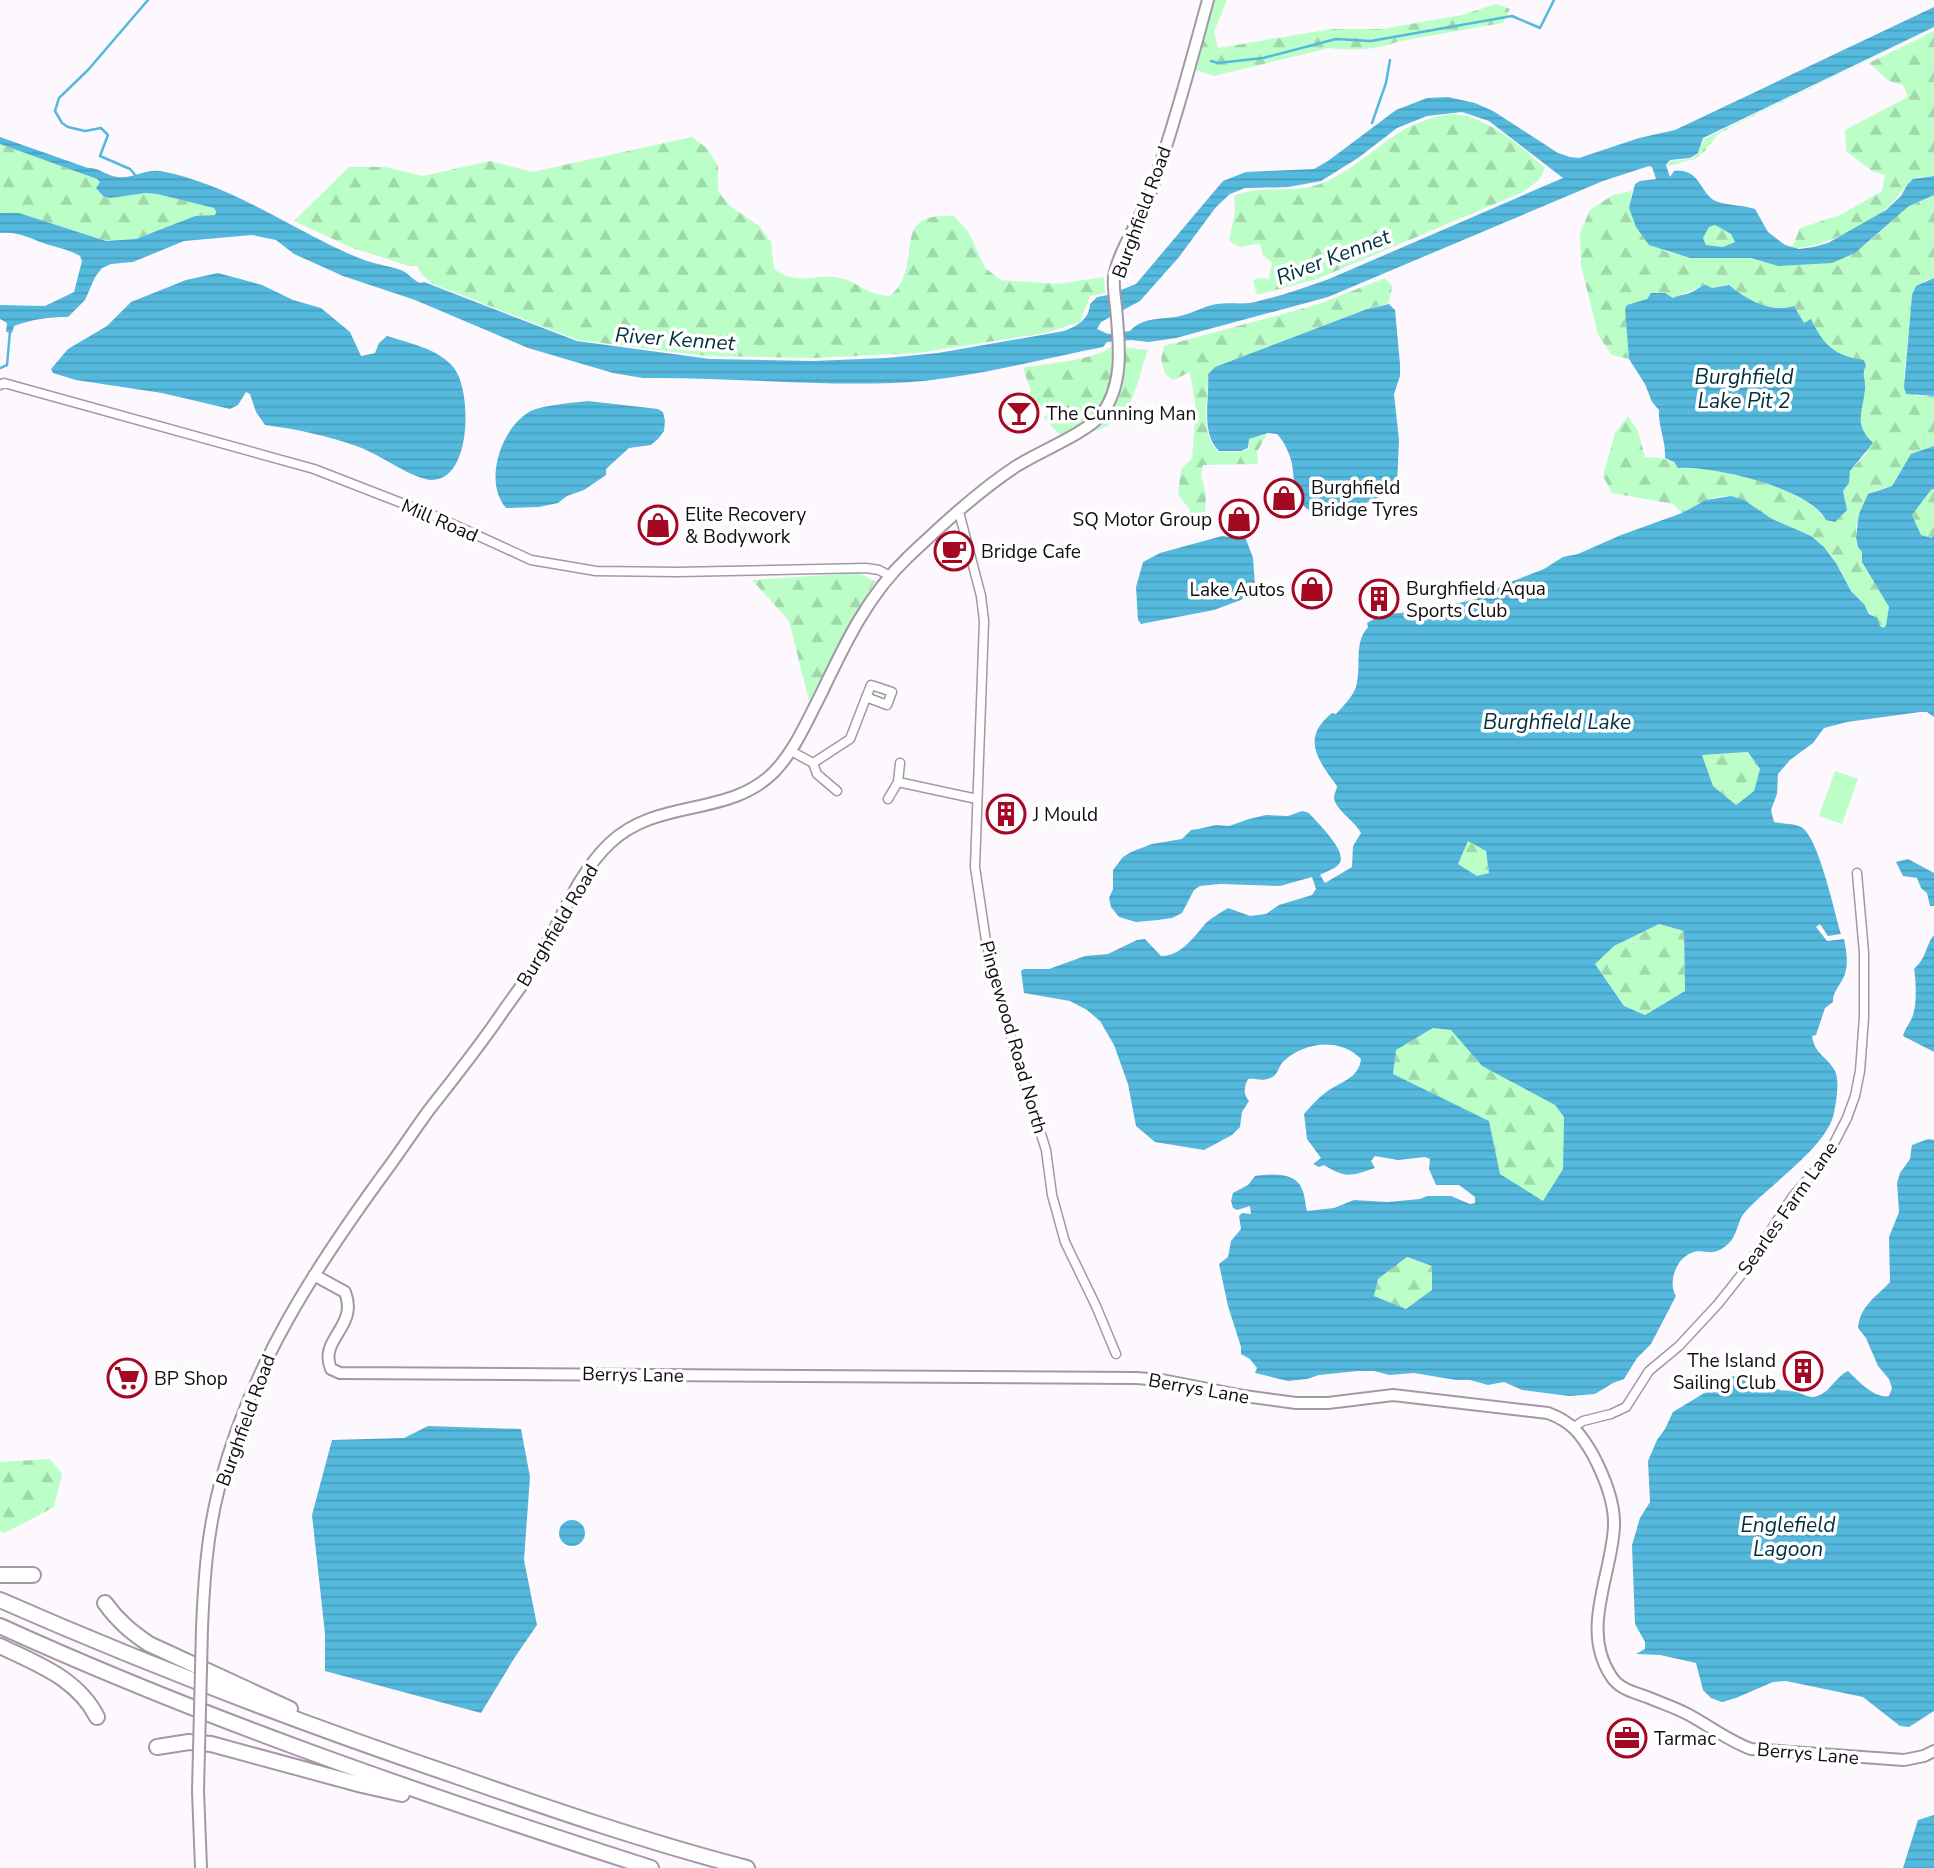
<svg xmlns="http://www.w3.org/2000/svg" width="1934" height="1868" font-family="'Nunito Sans',sans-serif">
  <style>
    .grass { fill: url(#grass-dots) }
    .forest { fill: url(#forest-firs) }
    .pitch { fill: #bbfec8 }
    .water { fill: url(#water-rules); fill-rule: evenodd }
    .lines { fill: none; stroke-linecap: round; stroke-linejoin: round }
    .stream { stroke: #55b9de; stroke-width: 2.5 }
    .street-casing { stroke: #a597a6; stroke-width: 11 }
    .secondary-casing { stroke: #a597a6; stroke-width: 14 }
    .highway-casing { stroke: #a597a6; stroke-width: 18 }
    .street { stroke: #fff; stroke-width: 8 }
    .secondary { stroke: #fff; stroke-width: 10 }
    .highway { stroke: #fff; stroke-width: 14 }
    .secondary-bridge-casing { stroke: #a597a6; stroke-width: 14; stroke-linecap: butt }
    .secondary-bridge { stroke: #fff; stroke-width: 10 }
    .labels { text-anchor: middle; stroke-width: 7; stroke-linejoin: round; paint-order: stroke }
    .street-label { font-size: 19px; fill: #110d12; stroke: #fff }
    .poi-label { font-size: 19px; fill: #110d12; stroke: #fff; text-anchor: start }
    .water-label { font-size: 21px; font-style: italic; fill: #002f3e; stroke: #fff }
  </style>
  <defs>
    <pattern id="grass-dots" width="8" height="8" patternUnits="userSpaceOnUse" patternTransform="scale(1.75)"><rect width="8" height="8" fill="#bbfec8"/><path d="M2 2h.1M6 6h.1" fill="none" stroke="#a0d8ab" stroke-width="1.8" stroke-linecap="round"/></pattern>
    <pattern id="forest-firs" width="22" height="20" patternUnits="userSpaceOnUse" patternTransform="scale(1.75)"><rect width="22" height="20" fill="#bbfec8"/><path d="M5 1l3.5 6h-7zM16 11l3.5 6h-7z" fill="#a0d8ab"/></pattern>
    <pattern id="water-rules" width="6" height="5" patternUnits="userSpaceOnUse" patternTransform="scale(1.75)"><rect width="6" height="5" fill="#55b9de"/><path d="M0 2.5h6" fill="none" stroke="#499ebd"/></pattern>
  </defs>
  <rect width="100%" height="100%" fill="#fdf7fe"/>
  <path class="grass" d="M1934 28 1731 127 1717 135 1704 152 1694 159 1667 166 1670 161 1691 159 1698 153 1704 139Z"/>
  <path class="forest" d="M1213 0H1227L1214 32 1218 48 1332 29H1382L1462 15 1496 4 1510 9 1503 23 1400 41C1377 50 1352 51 1329 48L1214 76 1193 69Z
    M1934 31V176C1927 177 1919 176 1912 180 1906 184 1895 201 1887 208 1868 225 1817 250 1792 248L1800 228 1840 215 1882 191 1885 175 1872 171 1846 151 1845 130 1908 97 1903 85 1889 81 1869 63Z
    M1454 114C1490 118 1519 145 1545 168L1539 180 1523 192 1317 279 1257 295 1253 281 1258 278 1269 279 1272 263 1263 255 1260 243 1240 247 1229 241 1235 211 1234 196C1261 184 1296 195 1325 182 1376 159 1392 121 1454 114Z
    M692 137 708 149 718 166V191L729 205 759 226 771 242 774 269C798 287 814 273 839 278 858 281 865 295 890 296 894 292 899 287 901 283 918 246 896 213 954 216L969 233 985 268 1001 280 1058 284 1104 277 1105 293 1090 296 1080 322 1045 333 918 353 813 358 707 356 578 340 433 284 422 275 417 266H409L350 247 294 221 349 167H385L423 176 490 161 532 172Z
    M0 144 97 179 100 182 96 188 103 196 110 198 146 193 157 194 214 208 216 215 195 216 136 239 106 241 19 213H0Z
    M1632 191 1630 208 1664 251 1690 258H1751L1778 266 1864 246 1909 206 1934 195V278L1925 281 1912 295 1904 378 1915 396H1934V446C1911 453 1903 466 1892 486L1876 490 1856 526V537L1858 547 1862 552V562L1889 607 1886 625 1884 629C1874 621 1870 613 1863 603 1859 597 1853 594 1849 587 1841 573 1835 558 1823 546 1807 531 1787 529 1770 518 1730 491 1726 488 1682 513L1673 504 1612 493 1603 476 1615 433 1628 416 1638 431 1645 457C1658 458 1670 457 1679 468 1715 466 1807 488 1826 520L1845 500 1843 491 1849 483 1850 471 1867 453 1860 415 1865 389 1863 371 1854 359 1838 353 1823 342 1811 320 1804 323 1794 306C1770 313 1747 300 1728 285L1712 288 1700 286C1691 293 1683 292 1673 298L1664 293H1651C1646 301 1640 304 1631 304L1625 309 1629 359 1612 355 1598 335 1581 265 1580 233 1590 210 1613 195Z
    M1715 225 1731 234 1735 242 1723 247 1706 245 1703 238 1709 227Z
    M1385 278 1392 286 1389 303 1366 309 1215 367 1208 374C1209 398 1199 433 1218 452H1241L1249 449V439L1267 434 1257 452 1258 464 1203 465 1201 475 1206 494 1204 529 1194 530 1189 508 1178 495 1181 469 1192 459 1196 410 1190 372 1173 380 1165 374 1161 359 1164 346 1316 305Z
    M1112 346 1148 350C1135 384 1136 418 1095 431 1083 434 1079 435 1068 431L1060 435 1044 418 1048 412 1028 395 1031 391 1023 368C1047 363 1094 361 1112 346Z
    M1934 489V533L1932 538 1921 535 1912 515 1931 490Z
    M858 573 875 581 809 701 789 621 752 580Z
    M1749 752 1760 769 1754 791 1736 805 1713 786 1702 755Z
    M1468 840 1486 851 1489 873 1477 876 1458 864Z
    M1659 924 1684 931 1685 991 1645 1015 1624 1006 1595 964 1614 946Z
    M1433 1028 1451 1030 1482 1066 1555 1105 1564 1117 1563 1169 1543 1202 1500 1174 1489 1121 1393 1074 1395 1050Z
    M1406 1257 1432 1266V1291L1406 1309 1374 1296 1378 1279Z
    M50 1459 62 1474 54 1507 5 1533 0 1531V1462Z"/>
  <path class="pitch" d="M1835 771 1858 779 1842 824 1819 816Z"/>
  <path class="water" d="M1934 7V27L1703 138 1698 153 1690 158 1670 160 1666 165 1670 177 1674 171C1698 168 1699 188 1712 199 1719 205 1743 205 1755 209L1768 232 1785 245 1799 249 1813 247 1828 243 1886 210 1901 196 1907 185 1913 179 1934 176V195L1909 206 1855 253 1832 263 1778 266 1751 258H1690L1649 245 1636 227 1629 208 1635 184 1640 181 1656 179 1652 167 1649 166 1603 181 1328 297 1176 338 1149 342 1131 340 1107 342 1103 347C1036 360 961 381 893 383 810 386 726 377 643 378L613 373 528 348 415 300 343 276 294 254 276 240 252 235 184 241 133 262 111 264 102 268 95 277 85 300 68 317C49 317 33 319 14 326L12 333 6 332 7 323 0 319V305L45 306 74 292 82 261 80 256C70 250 60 248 49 245 31 239 19 231 0 233V213H19L106 241 136 239 195 216 215 215 216 212 214 208 157 194 146 193 110 198 103 196 96 188 100 182 97 179 0 144V137L88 168C98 167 107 176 118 177 132 179 145 169 160 171 221 182 278 219 332 246 343 251 355 257 367 261 378 265 392 266 403 271 409 274 413 280 420 283L424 282 577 341 710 359 813 361 886 358 938 353 1064 331C1077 326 1089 320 1090 304L1097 297 1108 295 1136 284 1223 181 1246 172 1314 169 1328 161 1396 110 1427 98 1448 97 1475 103 1493 111 1558 153 1570 157 1579 158 1639 138 1675 130ZM1462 112 1489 121 1563 178 1329 279C1304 288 1280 296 1255 302 1243 305 1230 302 1217 304 1204 306 1193 313 1180 316 1163 320 1143 316 1130 331L1108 334 1097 329 1101 322 1140 301 1179 257 1216 207 1230 194 1245 188 1288 187 1321 181 1358 158 1397 128 1427 116ZM1715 225 1731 234 1735 242 1723 247 1706 245 1703 238 1709 227Z
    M218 273 262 285 293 300 321 308 350 332 361 356 375 353 379 343 387 336C409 343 439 349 454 368 472 391 472 480 432 480 414 480 379 454 359 447 329 436 296 429 265 425L256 412 250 394 246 392 238 405 230 409 162 393 76 380 53 373 51 369 68 349 107 326 131 302 186 280Z
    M1934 278V396L1906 394 1904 387 1912 295 1916 286Z
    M1706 285 1712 288 1729 285C1747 300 1770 313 1794 306L1804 323 1811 319C1823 345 1835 356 1864 360L1866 366C1861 374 1866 379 1865 389 1863 412 1853 424 1873 443L1850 471 1849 483 1843 491 1847 510 1835 522 1826 520C1810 488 1713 466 1678 468L1674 462 1665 458C1666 440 1658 427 1659 410L1652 402 1645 384 1629 359 1625 309 1627 305 1647 299 1651 293H1665L1673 298C1680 294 1686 295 1692 292 1698 289 1700 286 1706 285Z
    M1389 304 1395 310 1400 364V376L1394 394 1399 440 1397 486C1374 505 1346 508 1317 514 1293 506 1295 484 1292 464 1290 454 1284 441 1277 434L1268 433 1249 439 1248 448 1241 451H1219C1200 433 1210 398 1208 374L1215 367 1367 309Z
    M588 401 658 409 663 412 665 421 664 431 658 439 651 445 629 448 606 469V475L584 490 567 496 558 503 539 507 506 508C483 481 501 429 529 412 542 405 572 403 588 401Z
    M1934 446V489L1931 490 1912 515 1921 535 1932 538 1934 533V717L1927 712H1920L1847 722 1824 728 1813 743 1790 760 1778 774 1777 794 1771 810 1774 822C1782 824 1793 823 1801 827 1818 835 1835 914 1841 934L1828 936 1820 924 1816 927 1827 941 1844 939C1846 949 1848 960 1846 970 1844 982 1832 991 1833 1002L1825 1008 1816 1035 1812 1036C1815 1055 1827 1056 1835 1071 1840 1082 1836 1102 1834 1113 1827 1147 1769 1185 1745 1212 1737 1221 1738 1235 1728 1244 1711 1260 1704 1246 1689 1254 1675 1261 1668 1284 1676 1296L1651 1344 1637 1358 1624 1379 1613 1383 1595 1394 1569 1396 1522 1390 1504 1382 1488 1385 1470 1380H1456L1414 1373 1389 1375 1374 1371H1358L1319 1375 1307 1379 1288 1381 1255 1373 1257 1368 1250 1359 1241 1354V1347L1228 1306 1219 1264 1228 1257 1231 1241 1241 1229 1239 1216 1242 1213 1251 1214 1250 1206 1237 1210 1233 1208 1231 1201 1233 1193 1248 1185 1255 1176C1270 1174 1295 1171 1302 1189 1305 1195 1305 1204 1307 1211L1334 1208 1354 1200 1387 1202 1420 1199 1427 1196H1451L1470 1204 1475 1203V1197L1459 1185H1436L1429 1169 1430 1159 1425 1157 1398 1160 1375 1156 1371 1161 1375 1168C1350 1176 1347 1179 1324 1165L1319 1167 1313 1164 1321 1158 1307 1139 1304 1114C1311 1106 1317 1099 1325 1093 1339 1082 1359 1079 1361 1059 1340 1037 1304 1042 1284 1061 1279 1065 1279 1071 1275 1075 1267 1083 1257 1078 1248 1079 1244 1087 1243 1094 1249 1101L1242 1112 1240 1127 1232 1135 1204 1150 1155 1142 1136 1126 1128 1084 1114 1045 1100 1021 1087 1010 1070 1001 1024 993 1021 971 1024 969H1049L1085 956 1108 954 1137 940 1145 939 1161 956C1181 956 1193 938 1205 924 1211 918 1220 913 1228 908L1250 916 1266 914 1279 905 1312 895 1316 889 1312 877 1280 886 1220 884 1200 886 1194 890 1182 913 1172 918 1158 920 1136 922 1119 917 1111 907 1109 898 1113 889V870L1123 857 1131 852 1152 844 1182 839 1191 830 1198 829 1216 825 1229 826 1249 819 1266 815 1288 816 1302 811 1309 813C1317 823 1349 852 1339 864 1335 869 1325 872 1320 875L1325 883 1352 867 1353 846 1361 833C1355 821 1334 809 1334 797 1334 793 1337 790 1337 786 1317 759 1301 738 1332 713L1336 714C1343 706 1352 698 1356 687 1362 666 1353 644 1368 627L1367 623 1377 617 1387 614 1425 611 1476 599 1513 581 1544 569 1563 557 1578 554 1621 535 1682 513 1706 500 1731 496 1744 500 1772 519 1811 536 1824 547 1836 563 1851 591 1864 604 1869 614 1877 618 1880 626 1884 628 1886 625 1889 607 1862 562V552L1858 547 1856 537 1859 514 1868 494 1892 486 1911 454ZM1748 752 1760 769 1754 791 1736 805 1713 786 1702 755ZM1468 841 1486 851 1489 873 1477 876 1458 864ZM1659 924 1684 931 1685 991 1645 1015 1624 1006 1595 964 1614 946ZM1433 1028 1451 1030 1482 1066 1555 1105 1564 1117 1563 1169 1543 1201 1500 1174 1489 1121 1393 1074 1396 1050ZM1407 1257 1432 1266V1290L1406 1309 1374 1296 1378 1279Z
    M1222 536 1246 539 1253 558 1255 585 1241 600 1214 610 1141 624 1138 620 1136 587 1143 562 1160 553Z
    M1908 859 1934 873V906H1930L1927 893 1921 888 1917 878 1903 876 1896 862Z
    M1934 935V1052L1903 1036C1905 1028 1911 1022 1913 1015 1917 1004 1916 980 1914 969 1928 956 1925 946 1934 935Z
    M1928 1139 1934 1140V1711L1909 1727 1900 1726 1863 1697 1786 1681 1773 1682 1736 1698 1722 1702 1711 1698 1703 1690 1696 1663 1660 1655 1636 1654 1645 1649V1642L1635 1624 1632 1545 1640 1518 1650 1502 1648 1461 1657 1440 1665 1429 1673 1412 1711 1389 1719 1388 1730 1376 1769 1378C1781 1396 1779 1388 1796 1392 1802 1393 1806 1397 1813 1397 1828 1396 1835 1377 1848 1371 1858 1381 1875 1399 1889 1396L1892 1388 1889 1379 1878 1366 1866 1338 1858 1328C1860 1306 1876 1297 1890 1282L1889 1237 1899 1212 1897 1183 1900 1173 1910 1159 1912 1145Z
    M428 1426 521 1429 530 1477 524 1560 537 1625 515 1657 481 1713 325 1671V1634L312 1515 332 1440 404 1438Z
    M559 1533a13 13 0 1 1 26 0a13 13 0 1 1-26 0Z
    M1934 1815V1868H1903L1918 1820Z"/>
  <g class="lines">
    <path class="stream" d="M1211 61 1218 63 1263 58 1336 39 1371 41 1512 16 1540 28 1554 0
      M1372 123 1386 83 1390 60
      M136 176 130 169 100 156 108 135 101 128 85 131 68 127 62 123 55 111 59 98 88 70 148 0
      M0 368 7 365 10 331"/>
    <defs>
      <path id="street" d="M0 385 4 383 314 469 435 516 531 560 596 571 677 572 866 568 879 570 890 576
        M959 512 981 596 984 621 975 867 986 941 1014 1049 1046 1150 1052 1195 1065 1242 1096 1306 1116 1354
        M791 751 813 763 817 774 837 791
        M813 763 850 739 871 685 892 692 887 705 866 697
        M900 763 898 782 977 799
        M888 799 898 782
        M1574 1427 1583 1421 1611 1414 1626 1407 1649 1371 1679 1346 1718 1304 1745 1270 1793 1196 1827 1157 1847 1118 1855 1096 1860 1071 1864 1017V953L1857 873"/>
      <path id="secondary" d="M314 1275 345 1292C359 1327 318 1339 331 1369L340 1373 1136 1378 1162 1380 1244 1396 1296 1403H1328L1393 1395 1548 1413C1572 1422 1581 1434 1593 1455 1604 1476 1615 1502 1614 1526 1612 1575 1580 1629 1611 1676 1619 1689 1633 1692 1647 1697 1661 1703 1677 1708 1691 1716 1711 1727 1729 1741 1751 1749L1904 1760 1924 1756 1934 1751
        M202 1628C204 1581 207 1534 219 1488 249 1368 316 1266 388 1168 402 1149 415 1129 429 1110 454 1078 479 1047 502 1013 513 997 526 981 536 963 560 924 576 875 610 843 659 797 728 818 774 772 795 750 807 721 821 694 844 646 867 596 907 558 941 526 976 493 1015 467 1038 452 1085 434 1101 415 1125 384 1119 343 1116 307 1115 297 1113 287 1114 277 1117 254 1141 218 1150 194 1173 130 1190 65 1208 0
        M198 1791 201 1868"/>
      <path id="highway" d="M0 1575H33
        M0 1600C150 1666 303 1724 459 1777 554 1810 650 1843 747 1868
        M105 1603C118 1621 131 1632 149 1644L290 1709
        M0 1626C211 1722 430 1797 651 1868
        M0 1646C37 1664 77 1678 97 1717
        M157 1747 189 1742 211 1744 362 1785 402 1794"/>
    </defs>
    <use href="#street" class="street-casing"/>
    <use href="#secondary" class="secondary-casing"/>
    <use href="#highway" class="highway-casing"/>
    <use href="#street" class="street"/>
    <use href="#secondary" class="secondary"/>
    <use href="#highway" class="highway"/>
    <defs>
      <path id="secondary-bridge" d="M198 1791 202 1628"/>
    </defs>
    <use href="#secondary-bridge" class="secondary-bridge-casing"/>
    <use href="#secondary-bridge" class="secondary-bridge"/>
  </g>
  <defs>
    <symbol id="bar-ring" viewBox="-11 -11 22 22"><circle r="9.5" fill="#fff" stroke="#a40822" stroke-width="1.5"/><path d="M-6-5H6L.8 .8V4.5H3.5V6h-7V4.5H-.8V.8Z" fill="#a40822"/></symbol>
    <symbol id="shop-ring" viewBox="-11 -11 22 22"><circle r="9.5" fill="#fff" stroke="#a40822" stroke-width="1.5"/><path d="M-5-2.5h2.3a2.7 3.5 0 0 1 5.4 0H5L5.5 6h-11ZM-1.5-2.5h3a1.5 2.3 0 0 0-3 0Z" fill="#a40822"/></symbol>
    <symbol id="cafe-ring" viewBox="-11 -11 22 22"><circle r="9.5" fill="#fff" stroke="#a40822" stroke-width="1.5"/><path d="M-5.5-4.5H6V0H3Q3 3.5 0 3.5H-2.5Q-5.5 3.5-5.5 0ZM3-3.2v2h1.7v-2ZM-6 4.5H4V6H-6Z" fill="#a40822"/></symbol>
    <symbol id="building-ring" viewBox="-11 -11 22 22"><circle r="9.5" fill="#fff" stroke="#a40822" stroke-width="1.5"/><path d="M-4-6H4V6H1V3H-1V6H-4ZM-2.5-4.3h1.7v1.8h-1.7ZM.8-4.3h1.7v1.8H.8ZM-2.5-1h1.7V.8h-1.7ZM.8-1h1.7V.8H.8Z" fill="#a40822"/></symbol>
    <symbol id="supermarket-ring" viewBox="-11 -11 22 22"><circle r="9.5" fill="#fff" stroke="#a40822" stroke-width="1.5"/><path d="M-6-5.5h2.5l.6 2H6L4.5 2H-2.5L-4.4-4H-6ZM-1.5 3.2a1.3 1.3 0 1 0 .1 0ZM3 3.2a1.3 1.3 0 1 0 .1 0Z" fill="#a40822"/></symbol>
    <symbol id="office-ring" viewBox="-11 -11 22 22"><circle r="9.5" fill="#fff" stroke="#a40822" stroke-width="1.5"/><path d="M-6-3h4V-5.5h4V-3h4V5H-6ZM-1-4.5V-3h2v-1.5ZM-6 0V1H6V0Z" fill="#a40822"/></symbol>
  </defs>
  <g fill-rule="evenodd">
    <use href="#bar-ring" x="997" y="391" width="44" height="44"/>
    <use href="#shop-ring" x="1262" y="476" width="44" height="44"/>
    <use href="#shop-ring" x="1217" y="497" width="44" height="44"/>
    <use href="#shop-ring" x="636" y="503" width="44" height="44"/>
    <use href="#cafe-ring" x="932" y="529" width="44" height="44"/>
    <use href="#shop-ring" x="1290" y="567" width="44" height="44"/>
    <use href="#building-ring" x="1357" y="577" width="44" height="44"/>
    <use href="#building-ring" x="984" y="792" width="44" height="44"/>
    <use href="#building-ring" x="1781" y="1349" width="44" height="44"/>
    <use href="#supermarket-ring" x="105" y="1356" width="44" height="44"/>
    <use href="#office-ring" x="1605" y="1716" width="44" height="44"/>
  </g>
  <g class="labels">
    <g class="street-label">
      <text transform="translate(1141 212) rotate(-70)" y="7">Burghfield Road</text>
      <text transform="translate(440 520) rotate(23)" y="7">Mill Road</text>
      <text transform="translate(557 925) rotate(-59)" y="7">Burghfield Road</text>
      <text transform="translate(1014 1037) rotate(74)" y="7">Pingewood Road North</text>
      <text transform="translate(1787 1208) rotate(-55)" y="7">Searles Farm Lane</text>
      <text transform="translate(633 1374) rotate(1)" y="7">Berrys Lane</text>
      <text transform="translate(1199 1388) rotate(10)" y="7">Berrys Lane</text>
      <text transform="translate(245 1420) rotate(-70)" y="7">Burghfield Road</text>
      <text transform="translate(1808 1753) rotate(5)" y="7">Berrys Lane</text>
    </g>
    <g class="poi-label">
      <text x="1046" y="420">The Cunning Man</text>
      <text x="1311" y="494">Burghfield<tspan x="1311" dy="22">Bridge Tyres</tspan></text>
      <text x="685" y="521">Elite Recovery<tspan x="685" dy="22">&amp; Bodywork</tspan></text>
      <text x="1212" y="526" text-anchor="end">SQ Motor Group</text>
      <text x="981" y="558">Bridge Cafe</text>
      <text x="1406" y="595">Burghfield Aqua<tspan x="1406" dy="22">Sports Club</tspan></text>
      <text x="1285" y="596" text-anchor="end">Lake Autos</text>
      <text x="1033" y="821">J Mould</text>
      <text x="1776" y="1367" text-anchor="end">The Island<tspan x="1776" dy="22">Sailing Club</tspan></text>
      <text x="154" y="1385">BP Shop</text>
      <text x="1654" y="1745">Tarmac</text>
    </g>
    <g class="water-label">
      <text transform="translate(1333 257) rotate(-21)" y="7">River Kennet</text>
      <text transform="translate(675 339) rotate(4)" y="7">River Kennet</text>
      <text x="1744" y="384">Burghfield<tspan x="1744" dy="24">Lake Pit 2</tspan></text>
      <text x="1557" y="729">Burghfield Lake</text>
      <text x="1788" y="1532">Englefield<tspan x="1788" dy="24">Lagoon</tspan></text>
    </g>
  </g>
</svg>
